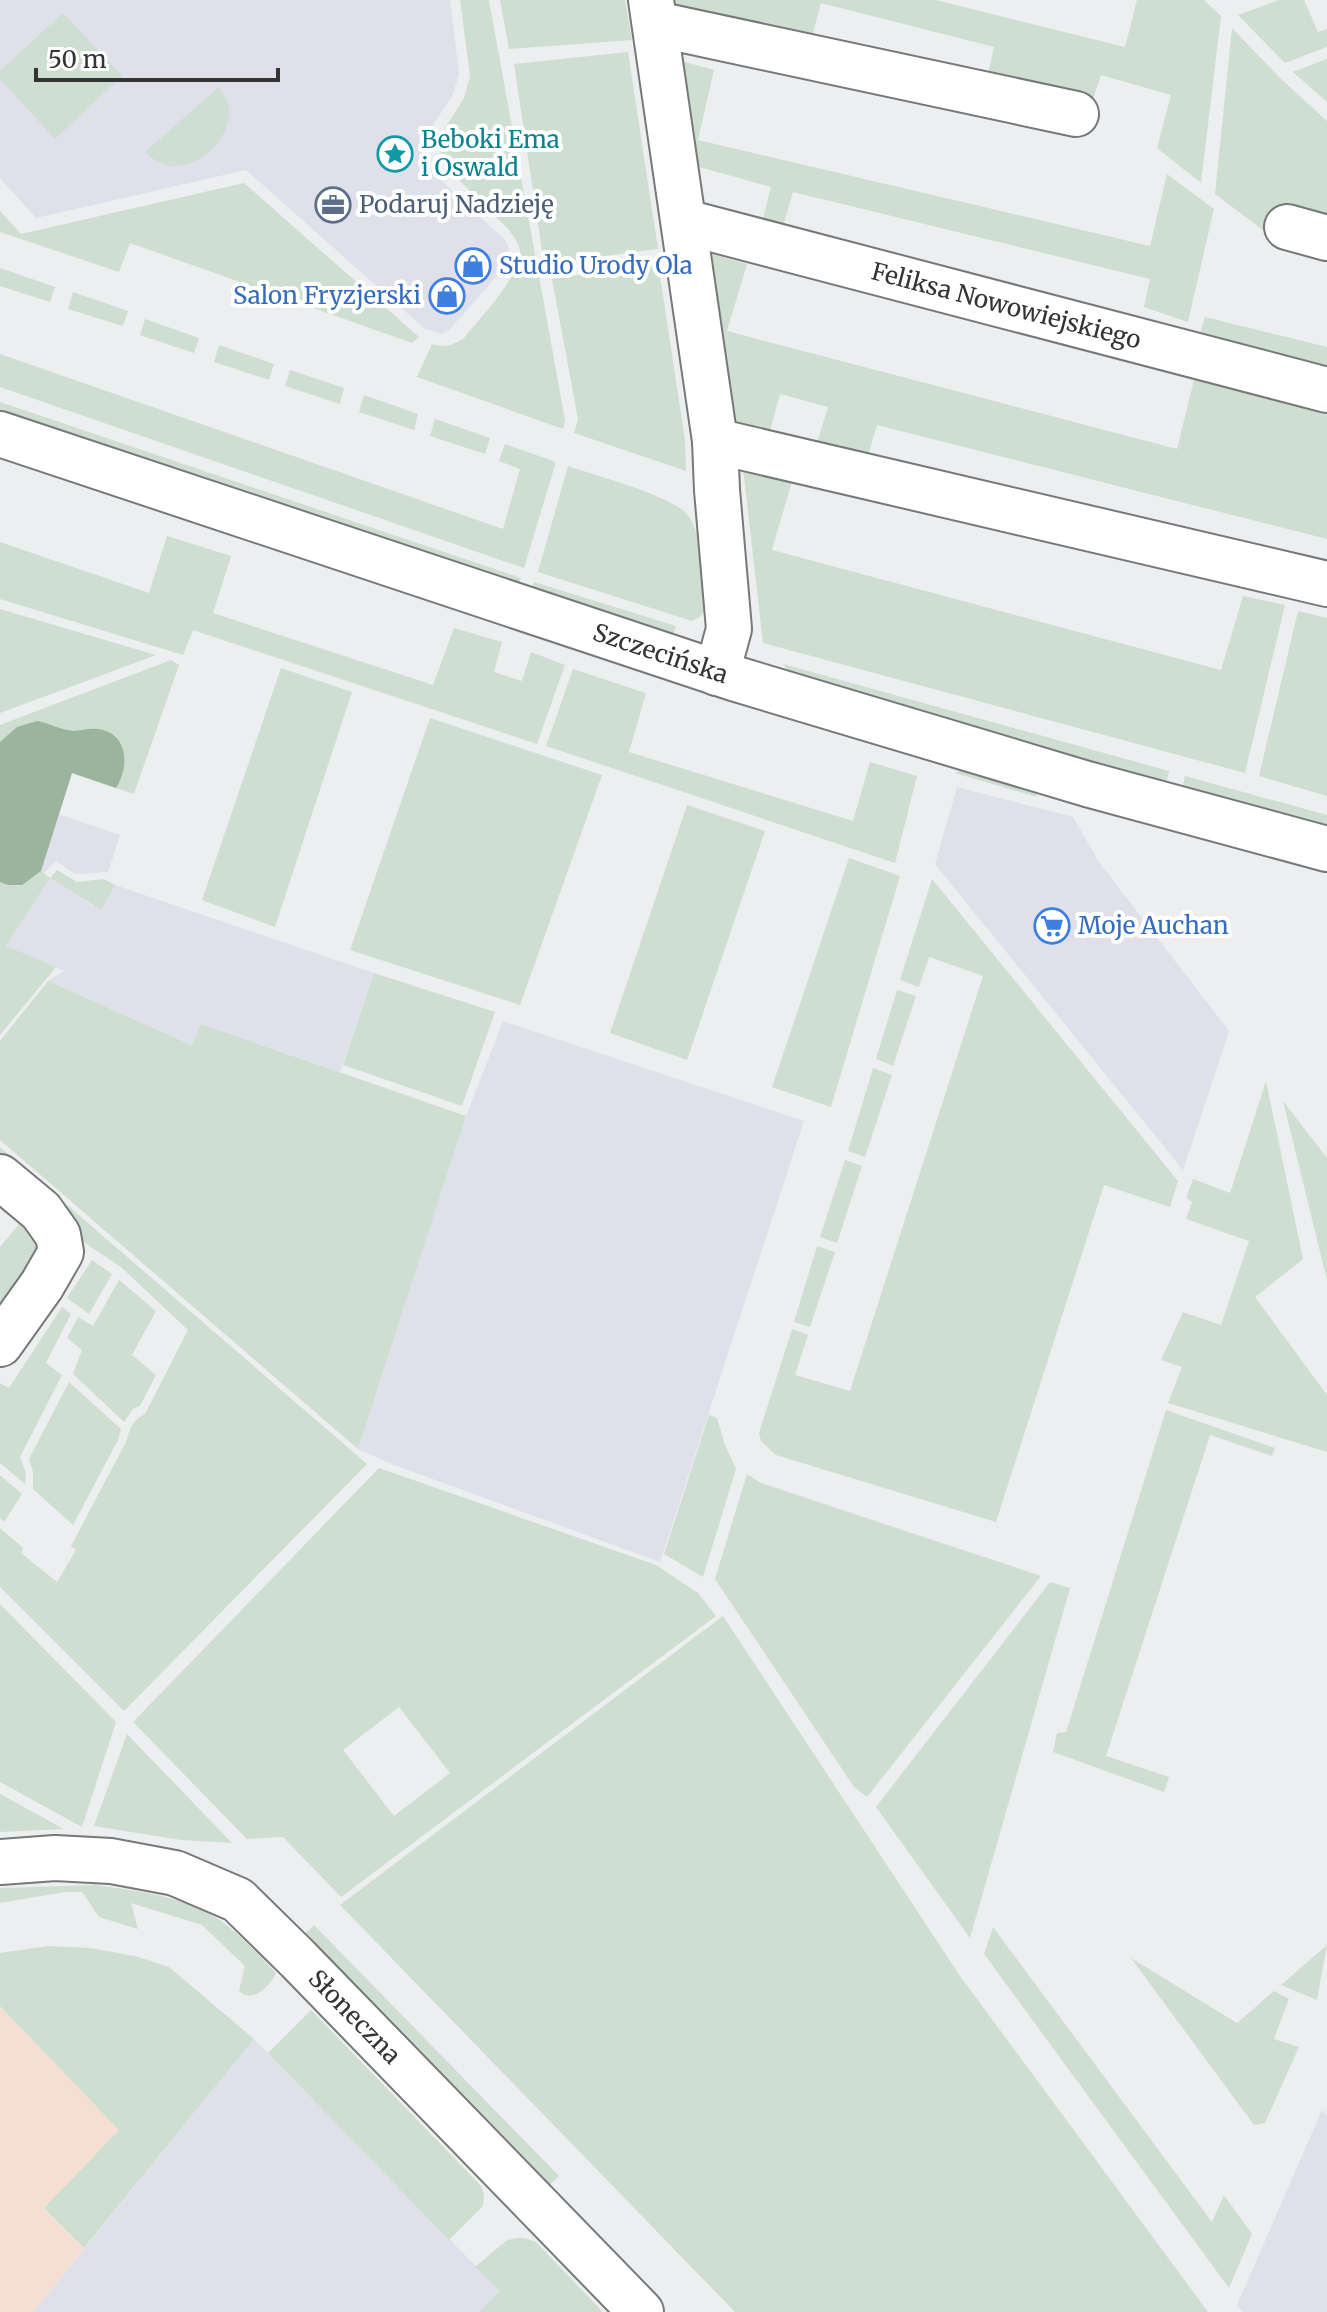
<svg xmlns="http://www.w3.org/2000/svg" width="1327" height="2312" font-family="Merriweather,serif">
  <style>
    .built { fill: #dfe0e9 }
    .education { fill: #f5dfd2 }
    .green { fill: #ceded0; fill-rule: evenodd }
    .forest { fill: #9ab49e }
    .lines { fill: none; stroke-linecap: round; stroke-linejoin: round }
    .minor-casing { stroke: #77787a; stroke-width: 48 }
    .minor { stroke: #fff; stroke-width: 44 }
    .labels { text-anchor: middle; stroke-width: 8; stroke-linejoin: round; paint-order: stroke }
    .culture-label { font-size: 24px; fill: #0d838f; stroke: #fff; text-anchor: start }
    .service-label { font-size: 24px; fill: #4e5e75; stroke: #fff; text-anchor: start }
    .shop-label { font-size: 24px; fill: #366cbe; stroke: #fff; text-anchor: start }
    .street-label { font-size: 24px; fill: #343435; stroke: #fff }
  </style>
  <rect width="100%" height="100%" fill="#edeef0"/>
  <path class="built" d="M0 0H450L459 74 452 97 434 123 426 149 431 165 442 181 506 241 509 249 504 268 450 329 442 334 425 329 246 170 36 218 0 178Z
    M957 787 1073 817 1099 862 1229 1031 1183 1170 935 864Z
    M58 814 120 835 108 872 75 874 56 861 44 873 41 871Z
    M50 878 100 910 115 885 374 973 340 1072 201 1024 193 1045 48 981 64 971 6 946Z
    M503 1021 804 1121 660 1562 394 1465 358 1449 466 1116Z
    M254 2039 500 2291 479 2312H33Z
    M1322 2110 1327 2117V2312H1243L1237 2305Z"/>
  <path class="education" d="M0 2006 119 2130 44 2208 84 2248 33 2312H0Z"/>
  <path class="green" d="M460 0H489L565 420 563 429 417 377 432 344C445 348 452 346 464 338 479 319 520 277 520 252 519 243 514 237 509 230L450 171 442 158 440 149 445 128 464 98 470 76Z
    M500 0H625L632 40 509 49Z
    M672 0H936L1125 47 1137 0H1204L1221 16 1201 183 1157 148 1171 95 1101 75 1090 108 987 79 994 47 821 3 810 44 675 14Z
    M1279 0H1304L1318 32 1327 29V47L1285 63 1238 15Z
    M63 13 122 76 55 139 0 79V71Z
    M1232 28 1281 79 1327 121V231L1275 239 1215 194Z
    M628 52 658 249 544 264 514 64Z
    M1327 59V102L1293 72Z
    M678 60 714 70 698 140 1150 246 1167 174 1214 209 1188 322 1144 307 1150 279 793 192 779 240 759 234 771 187 699 167Z
    M219 87C222 92 227 99 228 104 235 135 202 168 172 166 160 165 153 159 145 152Z
    M244 183 419 337 412 343 130 243 119 272 0 232V211L21 234Z
    M711 254 747 264 727 331 1177 449 1194 380 1327 415V539L877 425 864 468 814 453 828 407 780 394 766 445 737 436Z
    M658 263 685 440 686 471 574 433 578 419 552 279Z
    M0 268 55 287 50 302 0 286Z
    M73 292 128 311 123 326 68 309Z
    M1205 317 1327 347V385L1195 350Z
    M145 319 199 338 194 353 140 335Z
    M219 345 274 364 269 380 214 362Z
    M0 354 503 529 520 469 499 461 505 444 556 462 524 568 0 387Z
    M290 370 344 388 340 404 285 386Z
    M364 395 418 414 414 430 359 412Z
    M0 402 521 578 517 587 0 415Z
    M435 419 490 438 485 454 430 436Z
    M568 466C594 475 671 496 686 513 692 520 695 527 697 536L706 608 700 617 692 621 538 572Z
    M743 468 792 481 772 550 1221 670 1243 596 1285 605 1245 773 763 643Z
    M167 536 231 556 213 613 433 685 454 628 502 642 494 672 522 681 531 652 565 665 537 744 193 630 183 655 0 599V542L149 593Z
    M534 582 676 626 672 638 530 593Z
    M0 609 156 655 0 713Z
    M1298 611 1327 618V796L1259 776Z
    M171 660 179 665 134 794 72 773 41 871 50 878 57 870 77 882 104 879 115 885 101 910 50 878 6 946 56 967 0 1035V725Z
    M783 664 1169 771 1166 785 796 679Z
    M281 668 352 692 275 927 202 900Z
    M573 669 646 693 629 752 853 821 870 762 917 776 895 863 546 746Z
    M430 718 602 775 520 1005 350 950Z
    M964 769 1034 790 1037 797 955 773Z
    M1185 776 1327 815V829L1182 790Z
    M687 805 765 831 687 1060 610 1033Z
    M849 858 900 876 831 1107 772 1087Z
    M932 879 1178 1181 1170 1207 1104 1185 996 1522 776 1455 761 1441 759 1433 792 1329 808 1335 795 1375 850 1391 983 976 929 957 919 987 900 980Z
    M374 973 495 1012 462 1106 343 1065Z
    M48 981 192 1045 201 1024 466 1116 358 1449 0 1140V1041Z
    M897 990 916 996 893 1066 876 1059Z
    M873 1068 892 1075 865 1157 848 1151Z
    M1266 1081 1303 1259 1255 1297 1327 1395V1452L1168 1403 1182 1367 1161 1360 1183 1312 1221 1325 1249 1241 1186 1219 1192 1202 1186 1198 1193 1179 1230 1193Z
    M1283 1101 1327 1158V1280Z
    M0 1147 367 1464 124 1711 0 1587V1528L23 1548 21 1553 57 1582 76 1550 71 1546 126 1442C130 1429 132 1420 145 1414L188 1330 121 1267 61 1227 0 1169Z
    M845 1160 862 1166 837 1243 820 1237Z
    M24 1218 51 1239 0 1333V1247Z
    M817 1246 835 1252 810 1327 794 1322Z
    M92 1260 112 1274 89 1314 67 1298Z
    M119 1280 156 1311 132 1355 156 1375 140 1406 133 1409 124 1422 73 1374 82 1350 67 1338 78 1317 93 1326Z
    M62 1307 71 1314 46 1363 62 1375 20 1457 26 1473 25 1484 0 1463V1383L9 1388Z
    M69 1382 121 1429 118 1440 73 1525 33 1489V1472L29 1459Z
    M1166 1410 1275 1448 1272 1456 1210 1435 1106 1756 1169 1777 1164 1792 1053 1752 1057 1733 1066 1732Z
    M709 1415 717 1418 725 1445 736 1469 703 1577 664 1554Z
    M379 1468 656 1565 698 1593 716 1616 341 1897 283 1837 247 1839 133 1722ZM399 1707 450 1773 394 1816 343 1750Z
    M747 1474 761 1483 1041 1576 867 1797 854 1787 715 1579Z
    M0 1475 22 1494 4 1522 0 1518Z
    M1050 1582 1070 1588 970 1938 876 1807Z
    M0 1604 116 1722 82 1827 0 1782Z
    M723 1616 960 1976 1208 2312H735L340 1905Z
    M127 1734 232 1843 181 1840 94 1826Z
    M0 1794 64 1829 0 1832Z
    M95 1885C138 1891 185 1896 221 1921 242 1936 258 1955 276 1973 269 1987 253 2004 239 1991L245 1966 202 1925 131 1903 138 1929 99 1917 82 1892H64L0 1903V1888Z
    M314 1925 559 2176 547 2187 302 1937Z
    M993 1927 1212 2222 1224 2195 1252 2234 1229 2288 984 1954Z
    M1327 1945 1317 2000 1281 1985Z
    M48 1946 90 1948 135 1956 169 1967 254 2039 84 2248 44 2208 119 2130 0 2006V1953Z
    M1131 1958 1237 2023 1274 1991 1289 1999 1274 2039 1299 2047 1265 2123 1254 2125Z
    M311 2010 481 2186 484 2194 483 2206 449 2240 268 2053Z
    M515 2238H525L536 2242 603 2312H479L500 2291 475 2267 506 2241Z"/>
  <path class="forest" d="M37 721C49 723 61 730 73 731 81 731 89 728 98 729 128 733 130 766 116 788L72 773 41 871 22 885H8L0 882V742L17 727Z"/>
  <g class="lines">
    <defs>
      <g id="minor">
        <path d="M651 0 715 441 717 490 729 629 717 673"/>
        <path d="M656 24 1076 114"/>
        <path id="s1" d="M685 222 1327 390"/>
        <path d="M1287 227 1327 238"/>
        <path id="s2" d="M0 434 733 678 1087 784 1327 849"/>
        <path d="M715 441 1327 584"/>
        <path d="M0 1177 41 1211 58 1235 61 1252 42 1285 0 1344"/>
        <path id="s3" d="M0 1862 55 1858 111 1861 175 1873 238 1900 298 1959 641 2312"/>
      </g>
    </defs>
    <use href="#minor" class="minor-casing"/>
    <use href="#minor" class="minor"/>
  </g>
  <defs>
    <symbol id="sight-ring" viewBox="-11 -11 22 22"><circle r="9.5" fill="#fff" stroke="#0f9aa8" stroke-width="1.5"/><path d="M0-6L1.8-2.2L6-1.7L2.9 1.2L3.7 5.4L0 3.3L-3.7 5.4L-2.9 1.2L-6-1.7L-1.8-2.2Z" fill="#0f9aa8"/></symbol>
    <symbol id="office-ring" viewBox="-11 -11 22 22"><circle r="9.5" fill="#fff" stroke="#5c6f8a" stroke-width="1.5"/><path d="M-6-3h4V-5.5h4V-3h4V5H-6ZM-1-4.5V-3h2v-1.5ZM-6 0V1H6V0Z" fill="#5c6f8a"/></symbol>
    <symbol id="shop-ring" viewBox="-11 -11 22 22"><circle r="9.5" fill="#fff" stroke="#3f7fe0" stroke-width="1.5"/><path d="M-5-2.5h2.3a2.7 3.5 0 0 1 5.4 0H5L5.5 6h-11ZM-1.5-2.5h3a1.5 2.3 0 0 0-3 0Z" fill="#3f7fe0"/></symbol>
    <symbol id="supermarket-ring" viewBox="-11 -11 22 22"><circle r="9.5" fill="#fff" stroke="#3f7fe0" stroke-width="1.5"/><path d="M-6-5.5h2.5l.6 2H6L4.5 2H-2.5L-4.4-4H-6ZM-1.5 3.2a1.3 1.3 0 1 0 .1 0ZM3 3.2a1.3 1.3 0 1 0 .1 0Z" fill="#3f7fe0"/></symbol>
  </defs>
  <g fill-rule="evenodd">
    <use href="#sight-ring" x="375" y="134" width="40" height="40"/>
    <use href="#office-ring" x="313" y="185" width="40" height="40"/>
    <use href="#shop-ring" x="453" y="246" width="40" height="40"/>
    <use href="#shop-ring" x="427" y="276" width="40" height="40"/>
    <use href="#supermarket-ring" x="1032" y="906" width="40" height="40"/>
  </g>
  <g class="labels">
    <g class="culture-label">
      <text x="421" y="148">Beboki Ema<tspan x="421" dy="28">i Oswald</tspan></text>
    </g>
    <g class="service-label">
      <text x="359" y="213">Podaruj Nadzieję</text>
    </g>
    <g class="shop-label">
      <text x="499" y="274">Studio Urody Ola</text>
      <text x="421" y="304" text-anchor="end">Salon Fryzjerski</text>
      <text x="1078" y="934">Moje Auchan</text>
    </g>
    <g class="street-label">
      <text dy="8" stroke="none"><textPath href="#s1" startOffset="332">Feliksa Nowowiejskiego</textPath></text>
      <text dy="8" stroke="none"><textPath href="#s2" startOffset="696">Szczecińska</textPath></text>
      <text dy="8" stroke="none"><textPath href="#s3" startOffset="410">Słoneczna</textPath></text>
    </g>
  </g>
  <path d="M36 68v12h242v-12" fill="none" stroke="#343435" stroke-width="4"/>
  <text x="48" y="68" font-size="24" fill="#343435" stroke="#ffffff" stroke-width="6" paint-order="stroke">50 m</text>
</svg>
